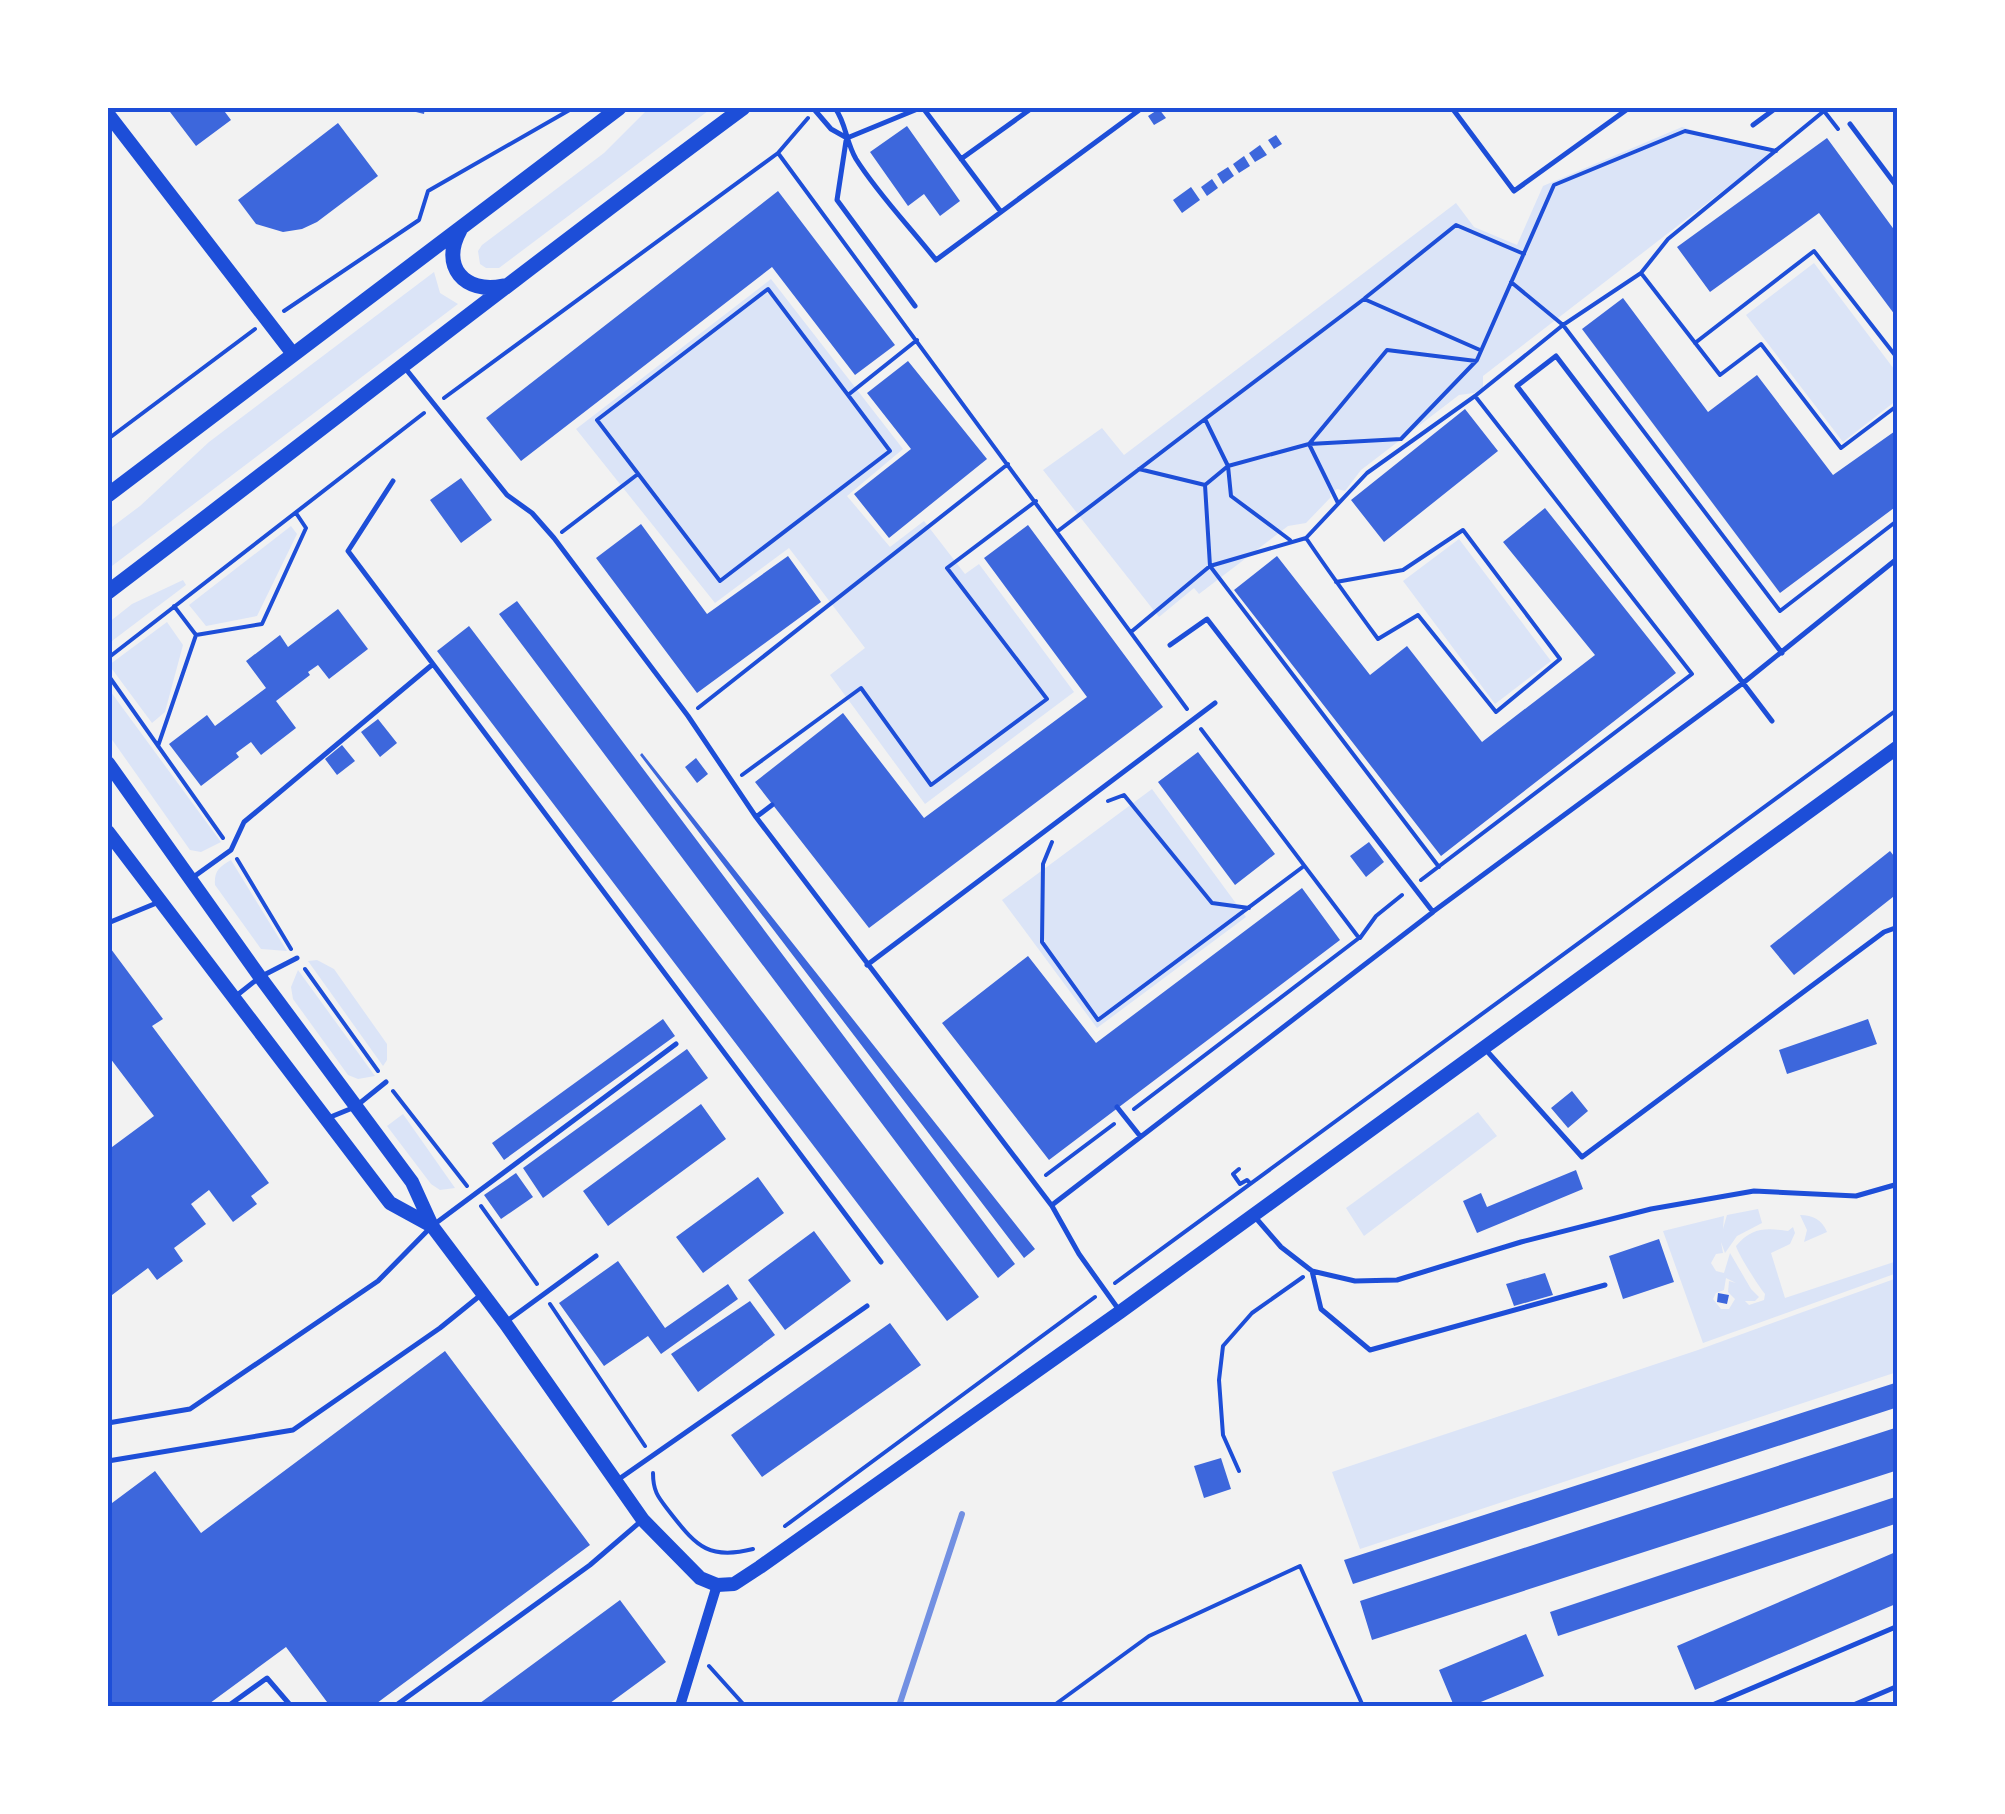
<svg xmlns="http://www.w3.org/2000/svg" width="2005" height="1814" font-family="Barlow,sans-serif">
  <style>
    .green { fill: #dbe4f7; fill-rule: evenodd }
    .building { fill: #3d67dc }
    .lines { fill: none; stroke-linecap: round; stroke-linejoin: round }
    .path { stroke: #1d4ed8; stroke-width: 4 }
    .service { stroke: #1d4ed8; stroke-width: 5 }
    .minor { stroke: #1d4ed8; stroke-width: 10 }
    .tertiary { stroke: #1d4ed8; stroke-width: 14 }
    .secondary { stroke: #1d4ed8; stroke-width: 15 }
    .rail { stroke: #7290e2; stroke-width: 6 }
    .neatline { fill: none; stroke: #1d4ed8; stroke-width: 4 }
  </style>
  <rect width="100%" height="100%" fill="#f2f2f2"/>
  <path class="green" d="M649 108H712L499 268H486L480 264 478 251 482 245 604 153Z
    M1682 127 1772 153 1483 376V387L1474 393 1459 395 1361 470 1345 491 1337 489 1330 494 1331 497 1306 523 1288 526 1199 594 1194 588 1159 617 1043 470 1102 428 1124 455 1456 203 1474 227 1517 245 1543 186Z
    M1814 263 1897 373V400L1843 442 1746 315Z
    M434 272 440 293 458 304 108 569V530L140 506 209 442Z
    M771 279 903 449 847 496 890 547 924 521 965 574 979 564 1074 692 925 804 830 675 865 648 789 548 715 603 576 429Z
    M291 526 297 534 257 616 206 626 189 605Z
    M1459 539 1551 661 1495 704 1403 581Z
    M183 580 186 585 108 644V623L132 604Z
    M167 622 183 645 165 712 152 723 109 665Z
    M108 688 221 842 201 852 190 850 108 734Z
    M1152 789 1246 917 1097 1028 1002 900Z
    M231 860 287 951 261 949 215 885C214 871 219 867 231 860Z
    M317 960 334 969 387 1044V1060L383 1066 308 961Z
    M298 970 375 1076 358 1079 348 1075 293 999 291 987Z
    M1478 1112 1497 1136 1364 1236 1346 1208Z
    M403 1114 455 1188 440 1190 431 1184 387 1126Z
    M1758 1209 1762 1223 1737 1236 1725 1253 1721 1242 1723 1253 1716 1254 1711 1263 1716 1271 1724 1273 1730 1253 1751 1289 1759 1297 1755 1301H1745L1749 1305 1764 1300 1765 1294C1759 1287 1738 1254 1736 1246 1752 1227 1766 1228 1788 1231L1793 1227 1795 1233 1790 1244 1771 1253 1785 1298 1897 1261V1273L1703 1343 1663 1231 1724 1216 1723 1229 1727 1215ZM1726 1278 1736 1283 1729 1281 1728 1292 1735 1299 1729 1309H1721L1713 1299 1716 1293 1724 1290Z
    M1800 1215C1813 1215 1822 1220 1827 1232L1804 1242 1807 1230Z
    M1897 1278V1372L1360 1549 1332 1472 1698 1350Z"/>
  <path class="building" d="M167 108H222L231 120 196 146Z
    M400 108H425L424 114Z
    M1159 109 1166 118 1154 125 1148 116Z
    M338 123 378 176 317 222 302 229 283 232 256 224 238 200Z
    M907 126 960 201 940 216 924 194 908 206 870 152Z
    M1276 135 1282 144 1274 149 1268 140Z
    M1827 138 1898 235V319L1819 213 1710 292 1677 247Z
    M1260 145 1267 155 1255 162 1249 153Z
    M1244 156 1250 166 1239 173 1233 164Z
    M1228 167 1234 176 1223 184 1217 174Z
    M1212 179 1218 188 1207 196 1201 187Z
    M1191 187 1200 200 1182 213 1173 200Z
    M778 191 895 345 855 375 772 267 521 461 486 418Z
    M1623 298 1708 412 1757 375 1833 475 1898 429V505L1780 593 1582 329Z
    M908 361 987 459 889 538 854 494 911 449 867 393Z
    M1465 409 1498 451 1384 542 1351 500Z
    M461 478 492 520 461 543 430 500Z
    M1545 508 1676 673 1441 856 1234 590 1277 556 1370 675 1407 646 1482 742 1595 655 1503 542Z
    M641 524 707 614 788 556 821 602 697 693 596 558Z
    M1028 525 1163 707 869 928 755 782 843 713 924 818 1087 697 984 558Z
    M517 601 1015 1264 998 1278 499 614Z
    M338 609 368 649 329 679 318 665 308 672 310 675 276 701 296 728 261 755 251 742 236 753 239 757 201 786 169 744 207 715 215 726 266 688 246 661 280 635 288 647Z
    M469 626 979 1297 947 1321 437 651Z
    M378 719 397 743 380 757 361 732Z
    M342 745 355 761 337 775 325 759Z
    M1198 752 1275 854 1235 885 1158 782Z
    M642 753 1035 1249 1024 1258 640 755Z
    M696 758 708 774 697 783 685 767Z
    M1369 842 1384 862 1366 877 1350 856Z
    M1890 851 1898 861V893L1794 975 1770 946Z
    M1302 888 1340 940 1049 1160 942 1023 1028 956 1096 1043Z
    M108 945 163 1019 152 1026 269 1183 251 1196 257 1204 233 1222 209 1190 191 1204 206 1224 174 1248 183 1261 157 1280 148 1268 108 1298V1150L154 1116 110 1058 108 1060Z
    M663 1019 675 1036 504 1160 492 1143Z
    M1868 1019 1877 1044 1787 1074 1779 1050Z
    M687 1049 708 1078 543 1198 523 1168Z
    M1572 1091 1588 1111 1568 1128 1551 1108Z
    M701 1104 726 1139 608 1226 583 1191Z
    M1576 1170 1583 1189 1477 1233 1463 1201 1481 1193 1487 1207Z
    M516 1173 533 1197 501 1219 484 1195Z
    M758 1177 784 1213 703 1273 676 1237Z
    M814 1231 851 1281 785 1330 748 1280Z
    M1659 1239 1674 1282 1623 1299 1609 1256Z
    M618 1261 665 1328 728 1284 738 1299 661 1354 648 1336 604 1366 559 1303Z
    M1545 1273 1553 1295 1514 1306 1506 1284Z
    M1718 1293 1729 1295 1727 1304 1717 1302Z
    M750 1301 775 1335 698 1392 671 1354Z
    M890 1323 921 1365 762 1477 731 1435Z
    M445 1351 590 1545 373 1706H330L286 1647 206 1706H108V1506L155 1471 201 1533Z
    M1898 1382V1407L1353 1584 1344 1560Z
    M1898 1427V1470L1372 1640 1360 1601Z
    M1221 1458 1231 1489 1204 1498 1194 1466Z
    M1898 1496V1523L1558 1636 1550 1612Z
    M1898 1551V1603L1695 1690 1677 1646Z
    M620 1600 666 1662 606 1706H476Z
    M1526 1634 1544 1676 1471 1706H1454L1439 1670Z"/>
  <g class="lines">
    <path class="path" d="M778 153 1187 709
      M1641 273 1720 375 1761 344 1841 448 1898 405
      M1511 282 1563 325 1780 611 1898 520
      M1365 298 1456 225 1524 254
      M284 311 419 220 428 191 573 108
      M1695 343 1814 251 1898 359
      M848 395 890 451 720 581 597 420 768 289 848 395 917 340
      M1475 396 1563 325 1641 273 1668 239 1824 111 1838 129
      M444 398 778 153 808 118
      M1205 419 1364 299 1480 350
      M108 439 255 329
      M1139 469 1205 485 1228 466 1231 496 1290 540
      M1205 485 1210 566 1439 867
      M1338 503 1309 444 1387 350 1476 361
      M1058 531 1205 419 1228 466 1309 444 1401 439 1477 360 1554 185 1685 131 1776 151
      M562 532 638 474
      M1306 538 1367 473 1475 396 1692 674 1421 880
      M1131 632 1210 566 1306 538C1329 572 1353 605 1378 639L1418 615 1496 712 1560 659 1463 530 1403 570 1336 582
      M196 635 262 624 306 528 296 513
      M108 658 424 413
      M108 675 223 838
      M698 708 1008 464
      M158 746 196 635 174 606
      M742 775 861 688 931 785 1047 699 947 568 1036 501
      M1108 801 1124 795 1212 903 1249 908
      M1052 842 1043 864 1042 942 1098 1020 1304 866
      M237 859 291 949
      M1360 938 1376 916 1402 895
      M305 969 378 1071
      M393 1091 467 1186
      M1134 1109 1359 938 1201 729
      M1239 1169 1233 1174 1240 1184 1247 1180 1249 1182
      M1046 1175 1114 1124
      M481 1206 537 1284
      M1115 1283 1898 709
      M550 1304 645 1446
      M1239 1471 1223 1435 1219 1380 1223 1346 1252 1313 1303 1277
      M653 1473C653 1494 660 1499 672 1515 697 1547 710 1560 753 1549
      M785 1526 1095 1297
      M709 1666 745 1706
      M1053 1706 1149 1636 1300 1566 1363 1706"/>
    <path class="service" d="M813 108 831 129 847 138
      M835 108C846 123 846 142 856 159 878 194 910 227 936 260L1142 108
      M923 108 1001 212
      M1452 108 1514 191 1629 108
      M1850 124 1898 188
      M1753 125 1776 108
      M847 138 920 108
      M846 141 837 200 915 306
      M961 159 1032 108
      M405 368 507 495 532 513 554 538 688 716 756 817 1052 1206 1079 1254 1119 1310
      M433 664 881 1262
      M1772 721 1517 386 1556 356 1782 653
      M756 817 772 805
      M192 878 231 850 244 822 433 664 348 551 393 481
      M1434 911 1743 683 1898 558
      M108 923 159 902
      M867 965 1215 703
      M236 996 260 977 297 958
      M1486 1050 1582 1157 1884 932 1898 927
      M1117 1107 1140 1136
      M328 1118 355 1107 386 1082
      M1052 1205 1433 912 1207 619 1170 645
      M1255 1217 1281 1247 1312 1271 1355 1281 1397 1280 1521 1242 1651 1209 1754 1191 1856 1196 1898 1184
      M1312 1271 1321 1309 1370 1350 1605 1285
      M507 1321 596 1256
      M108 1423 190 1409 378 1281 432 1226 676 1044
      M108 1461 293 1430 440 1328 482 1294
      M619 1479 867 1306
      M228 1706 267 1678 291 1706
      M395 1706 590 1565 640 1522
      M1710 1706 1898 1626
      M1851 1706 1898 1686"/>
    <path class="minor" d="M680 1706 717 1585"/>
    <path class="tertiary" d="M108 114 293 354
      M108 763 260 977 412 1182 432 1226 505 1323 643 1520 700 1578 717 1585 734 1584 760 1567 1120 1312 1898 747
      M108 832 390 1203 432 1226"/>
    <path class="secondary" d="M460 230C440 266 464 294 503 286
      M108 495 619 108
      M108 592C320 431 529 266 743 108"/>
    <path class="rail" d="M899 1706 962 1514"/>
  </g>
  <rect width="2005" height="1814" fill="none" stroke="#ffffff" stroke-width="220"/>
  <rect x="110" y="110" width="1785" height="1594" class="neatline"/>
</svg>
